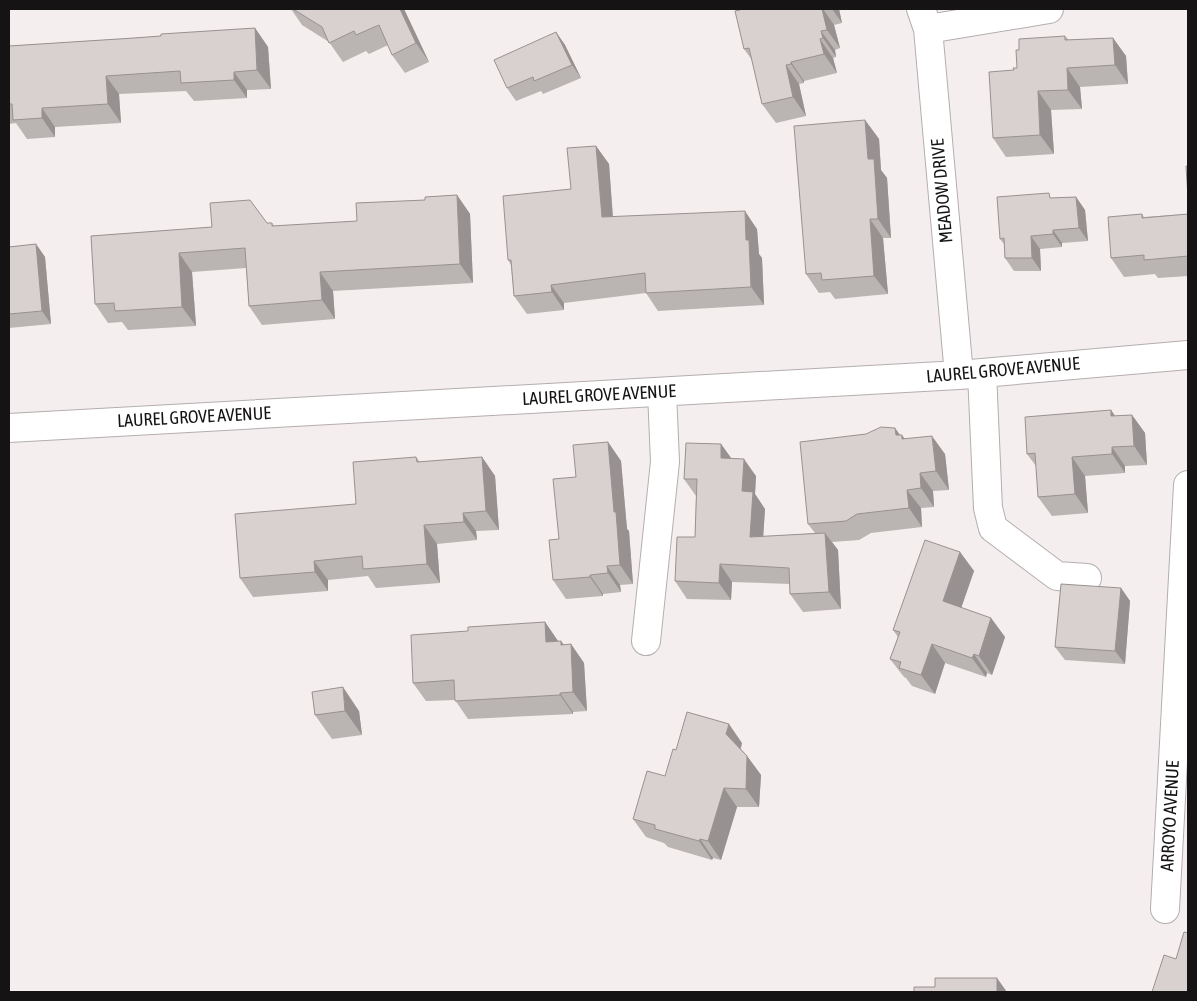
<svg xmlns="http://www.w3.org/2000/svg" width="1197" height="1001" font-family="'Asap Condensed',sans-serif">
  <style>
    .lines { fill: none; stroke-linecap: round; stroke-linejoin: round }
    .minor-casing { stroke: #b5adaf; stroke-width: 30 }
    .minor { stroke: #fff; stroke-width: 28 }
    .wall { fill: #bab4b2 }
    .shaded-wall { fill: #979291 }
    .building { fill: #d8d1cf; stroke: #979291 }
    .labels { text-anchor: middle; stroke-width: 4; stroke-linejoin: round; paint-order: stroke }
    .street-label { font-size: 18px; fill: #161314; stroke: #fff }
  </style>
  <rect width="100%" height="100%" fill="#f5eeef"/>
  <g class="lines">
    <defs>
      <path id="minor" d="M921 9 928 29 959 375
        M928 29 1049 9
        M982 373 988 508 993 528 1057 576 1087 578
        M9 428 959 375 1188 355
        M646 641 665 462 662 392
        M1165 909 1188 485"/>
    </defs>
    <use href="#minor" class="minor-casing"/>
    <use href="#minor" class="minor"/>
  </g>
  <path class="wall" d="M291 9H404L429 62 405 73 392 55 388 45 369 54 366 51 343 62 329 42 302 25Z
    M739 9H839L842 23 834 25 840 48 835 50 836 57 833 58 837 73 804 81V83L799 84 806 116 776 123 762 104 752 60 744 49Z
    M255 28 268 47 271 89 247 90V98L194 101 186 91 119 94 121 123 55 127V137L27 139 16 123 9 124V46L134 38Z
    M556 32 565 45 581 78 543 94 541 91 516 101 507 88Z
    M1065 36 1069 40 1113 38 1126 56 1128 84 1080 87 1082 109 1051 110 1054 154 1006 157 993 138 1014 70 1017 68 1019 50Z
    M865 120 879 139 881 170 887 178 891 238H883L888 294 835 299 830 292 819 293 806 274Z
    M596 146 609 164 613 216 757 229 759 254 762 258 764 305 658 311 646 293 564 303V310L527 314 514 296 511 265 508 260 571 189Z
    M457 195 470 214 473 283 333 291 335 319 262 325 249 306 246 268 192 272 196 326 128 330 122 322 108 323 95 304 91 236 272 223 274 226 357 221 425 200Z
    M1076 197 1085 210 1088 241 1062 243V247L1040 249 1041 271H1014L1005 258 1004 244 1000 239 1053 198Z
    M1142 214 1144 217 1188 214V276L1158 278 1155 274 1124 277 1111 258Z
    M36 244 45 257 51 324 9 328V247Z
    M1111 410 1115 416 1132 415 1145 433 1147 465 1125 466V473L1085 476 1088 513 1052 516 1038 497 1036 466 1027 454Z
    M895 428 900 435 905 439 945 454 949 490 933 491 934 507 921 508 922 527 871 533 859 540 832 542 838 550 841 609 803 612 790 594V584L732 582 731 600 687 599 675 581 695 537 696 496 684 479 721 444 731 458 756 476 755 494 765 509 763 537 815 533 808 524 866 434Z
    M608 442 621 461 627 529 629 531 633 584 620 585 621 592 603 594V596L566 599 553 580 559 539 576 477Z
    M416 457 420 462 482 457 495 476 499 530 476 531 477 540 437 544 440 583 376 588 368 576 328 580V591L253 597 240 578 356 504Z
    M960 552 974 571 961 608 991 618 1005 637 992 675 987 673 986 677 945 663 935 694 912 686 906 678 904 677 890 659 898 637 893 630Z
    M1121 588 1130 601 1125 664 1065 660 1055 647Z
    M545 622 558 641H561L564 645 571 644 584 663 587 711 573 712V714L468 719 455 700 426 701 413 683 468 631Z
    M312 692 359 711 362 735 332 739 315 715Z
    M742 743 741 749 747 756 761 775 759 807H737L721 860 713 858 712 860 668 847 664 843 646 837 633 819 665 776 676 750Z"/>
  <path class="shaded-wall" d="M400 9H404L429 62 416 43Z
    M822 9H823L834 25 840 48 827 30Z
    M832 9H839L842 23Z
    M255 28 268 47 271 89 257 70Z
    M821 31 835 50 836 57 823 38Z
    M556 32 565 45 581 78 572 65Z
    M1113 38 1126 56 1128 84 1115 65Z
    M820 39 833 58 837 73 824 54Z
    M791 62 804 81V83L791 64Z
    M786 65 799 84 806 116 793 97Z
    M1067 68 1080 87 1082 109 1068 90Z
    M234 72 247 90V98L234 80Z
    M106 76 119 94 121 123 108 104Z
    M1038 91 1051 110 1054 154 1040 135Z
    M42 108 55 127V137L42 118Z
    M865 120 879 139 881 170 887 178 891 238 878 219 868 159Z
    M596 146 609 164 614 235 602 217Z
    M457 195 470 214 473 283 460 264Z
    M1076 197 1085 210 1088 241 1079 228Z
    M745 211 757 229 759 254 762 258 764 305 751 287 746 240Z
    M870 219 883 238 888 294 874 276Z
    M1053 230 1062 243V247L1053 234Z
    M1031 236 1040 249 1041 271 1032 258Z
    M36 244 45 257 51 324 42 311Z
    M179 253 192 272 196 326 182 307Z
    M320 272 333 291 335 319 322 300Z
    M551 285 564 303V310L552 292Z
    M1111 410 1124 429 1111 416Z
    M1132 415 1145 433 1147 465 1134 446Z
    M895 428 902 438V435L915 454 896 435Z
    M932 436 945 454 949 490 936 471Z
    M608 442 621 461 627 529 629 531 633 584 620 565 614 512Z
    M721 444 734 462 721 458Z
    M1112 447 1125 466V473L1112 454Z
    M482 457 495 476 499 530 486 511Z
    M1072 457 1085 476 1088 513 1075 494Z
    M744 459 756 476 755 494 765 509 762 555 750 537 742 491Z
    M920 473 933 491 934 507 921 488Z
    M907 490 921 508 922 527 909 508Z
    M463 513 476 531 477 540 464 522Z
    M424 525 437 544 440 583 427 564Z
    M825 533 838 550 841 609 829 592Z
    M960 552 974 571 957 620 943 601Z
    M314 561 328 580V591L315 572Z
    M720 564 732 582 731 600 719 583Z
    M607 566 620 585 621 592 608 573Z
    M590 575 603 594V596L590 577Z
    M1121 588 1130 601 1125 664 1115 651Z
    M991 618 1005 637 992 675 979 656Z
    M545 622 558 641 546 642Z
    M561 641 572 656 571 644 584 663 587 711 573 692 561 645Z
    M932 644 945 663 935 694 921 675Z
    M974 654 987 673 986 677 972 658Z
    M343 687 359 711 362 735 345 711Z
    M560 693 573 712V714L560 695Z
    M729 724 742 743 739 753 726 734Z
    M747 756 761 775 759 807 746 789Z
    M724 788 737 807 721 860 708 841Z
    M700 839 713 858 712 860 699 841Z
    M997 978 1007 992H997Z"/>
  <path class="building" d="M293 9H400L416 43 392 55 379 25 356 35 354 31 329 43 322 27Z
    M739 9H822L827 30 821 31 823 38 820 39 824 54 791 62V64L786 65 793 97 762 104 749 48 744 49 735 11 740 10Z
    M255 28 257 70 234 72V80L181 83 180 71 106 76 108 104 42 108V118L13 120 12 104H9V46L134 38 161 36V34Z
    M556 32 572 65 534 81 533 77 507 88 494 60Z
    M1065 36V40L1113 38 1115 65 1067 68 1068 90 1038 91 1040 135 993 138 989 72 1014 70 1013 68H1017L1016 50H1019V39Z
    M865 120 868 159H874L878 219H870L874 276 822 280 821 273 806 274 794 126Z
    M596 146 602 217 745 211 746 240H749L751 287 646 293 645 273 551 285 552 292 514 296 511 260H508L503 196 571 189 567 148Z
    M1186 166H1188V197Z
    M1049 193 1050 198 1076 197 1079 228 1053 230V234L1031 236 1032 258H1005L1004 238 1000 239 997 197Z
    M457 195 460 264 320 272 322 300 249 306 245 248 179 253 182 307 115 311 114 303 95 304 91 236 212 227 210 203 250 200 267 223H272V226L357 221 356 203 425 200V197Z
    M1142 214V218L1188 214V256L1144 260V255L1111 258 1108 217Z
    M36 244 42 311 9 314V247Z
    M1111 410V416L1132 415 1134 446 1112 447V454L1072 457 1075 494 1038 497 1035 453 1027 454 1025 417Z
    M881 427 895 428 896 435H902V439L932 436 936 471 920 473 921 488 907 490 909 508 857 514 846 521 808 524 800 442 866 434Z
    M608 442 614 512H616L620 565 607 566 608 573 590 575V577L553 580 549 540 559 539 553 479 576 477 573 445Z
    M686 443 721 444V458L744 459 742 491 753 492 750 537 825 533 829 592 790 594 789 568 720 564 719 583 675 581 677 537H695L697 479H684Z
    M416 457 417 462 482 457 486 511 463 513 464 522 424 525 427 564 363 569 362 556 314 561 315 572 240 578 235 514 356 504 353 462Z
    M925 540 960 552 943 601 991 618 979 656 974 654 972 658 932 644 921 675 899 668 901 662 890 659 900 632 893 630Z
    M1061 584 1121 588 1115 651 1055 647Z
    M545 622 546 642 561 641V645L571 644 573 692 560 693V695L455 701 454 680 413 683 411 635 468 631V627Z
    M343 687 345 711 315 715 312 692Z
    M687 712 729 724 726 734 747 756 746 789 724 788 708 841 700 839 699 841 655 829V825L633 819 647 771 665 776 673 749 676 750Z
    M1184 932 1188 933V992H1152L1164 955 1176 959Z
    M935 978H997V992H914V987H935Z"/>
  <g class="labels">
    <g class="street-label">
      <text transform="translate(942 191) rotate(-95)" y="6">MEADOW DRIVE</text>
      <text transform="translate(1003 370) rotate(-5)" y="6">LAUREL GROVE AVENUE</text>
      <text transform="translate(599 395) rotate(-3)" y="6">LAUREL GROVE AVENUE</text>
      <text transform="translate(194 417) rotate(-3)" y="6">LAUREL GROVE AVENUE</text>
      <text transform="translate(1170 816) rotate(-87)" y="6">ARROYO AVENUE</text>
    </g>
  </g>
  <rect width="1197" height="1001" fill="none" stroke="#161314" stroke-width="20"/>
</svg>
